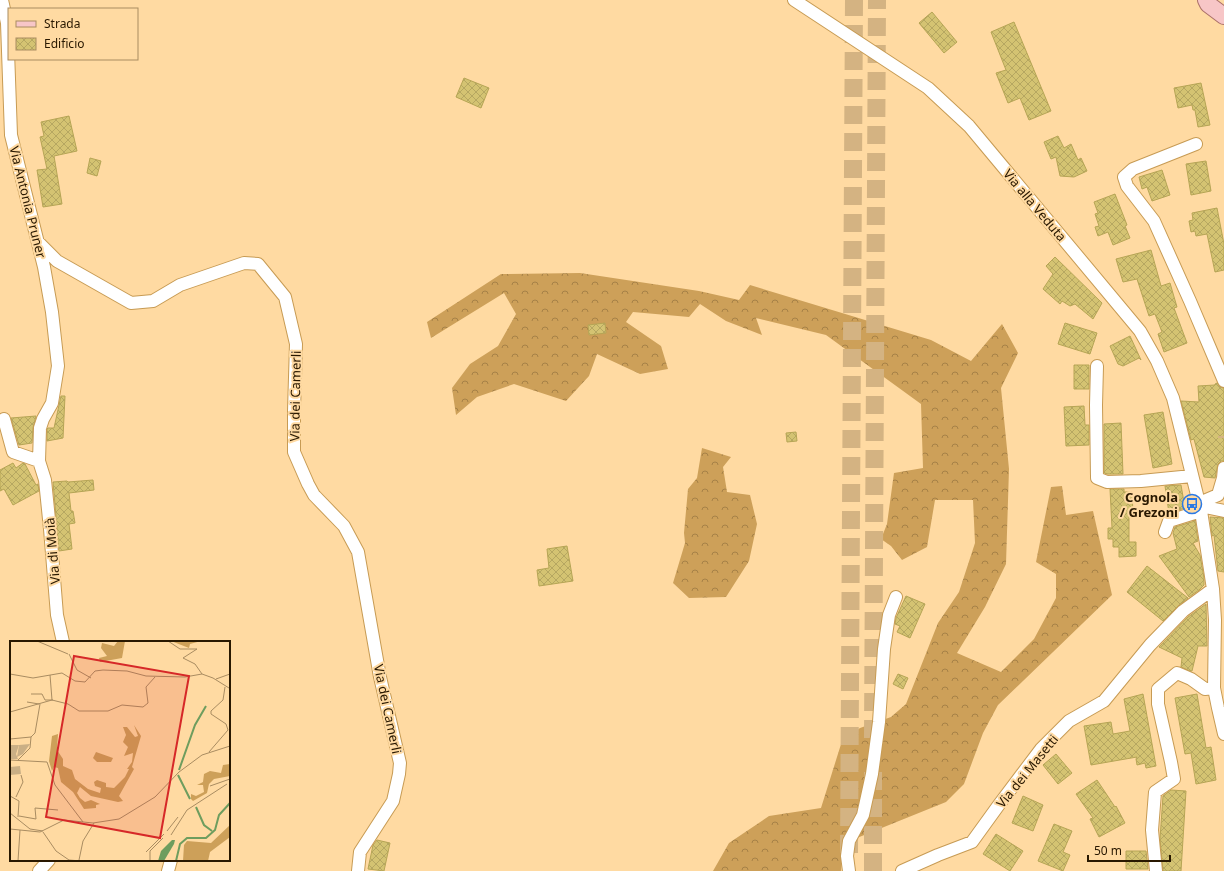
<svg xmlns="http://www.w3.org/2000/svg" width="1224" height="871" font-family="'Noto Sans',sans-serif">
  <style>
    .forest { fill: url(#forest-crowns) }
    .building { fill: url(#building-cross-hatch); stroke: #b6a555 }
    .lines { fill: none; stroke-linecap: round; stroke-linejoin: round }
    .minor-tunnel { stroke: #d4b382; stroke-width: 12; stroke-dasharray: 12 6; stroke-linecap: butt }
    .highway-tunnel { stroke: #d4b382; stroke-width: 18; stroke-dasharray: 18 9; stroke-linecap: butt }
    .minor-casing { stroke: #c79b54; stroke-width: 14 }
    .major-casing { stroke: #ab7069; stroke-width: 18 }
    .minor { stroke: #fff; stroke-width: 12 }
    .major { stroke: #f7c6c7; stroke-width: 16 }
    .labels { text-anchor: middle; stroke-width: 4; stroke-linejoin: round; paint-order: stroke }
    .street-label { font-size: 13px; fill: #291800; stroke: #ffdaa2 }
    .poi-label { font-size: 13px; font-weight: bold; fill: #291800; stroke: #ffdaa2; text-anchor: end }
    .inset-river { fill: none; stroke: #6e9d5e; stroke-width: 2 }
    .inset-road { fill: none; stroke: #a98c61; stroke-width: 1 }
    .view { fill: #d62828; fill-opacity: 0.15; stroke: #d62828; stroke-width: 2 }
    .inset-edge { fill: none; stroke: #291800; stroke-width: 2 }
  </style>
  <defs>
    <pattern id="forest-crowns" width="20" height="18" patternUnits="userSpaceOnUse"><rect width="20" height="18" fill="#cda059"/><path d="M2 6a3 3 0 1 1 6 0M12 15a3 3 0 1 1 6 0" fill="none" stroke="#a68147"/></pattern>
    <pattern id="building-cross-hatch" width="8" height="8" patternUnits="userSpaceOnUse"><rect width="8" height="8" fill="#d4c372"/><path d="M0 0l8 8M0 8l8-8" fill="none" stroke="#b6a761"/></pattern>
  </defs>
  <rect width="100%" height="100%" fill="#ffdaa2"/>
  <path class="forest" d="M580 273 699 291 739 300 750 285 931 340 971 361 1002 324 1018 353 1001 388 1009 469 1006 564 985 607 957 653 1001 672 1034 639 1056 598V574L1036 562 1051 487 1062 486 1066 515 1093 511 1112 595 998 705 983 733 964 784 946 802 842 844 841 871H713L729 843 769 816 821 808 842 741 860 728 891 717 906 704 938 623 959 592 975 543 973 500H935L927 547 902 560 891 546 881 539 887 524 894 473 923 468 921 404 826 335 756 318 762 335 726 321 700 304 689 317 633 312 626 322 661 346 668 369 640 374 597 354 589 376 566 401 514 384 477 397 456 415 452 388 470 364 498 346 516 314 504 293 431 338 427 322 501 274Z
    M702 448 731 457 723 467 727 492 750 495 757 524 749 561 726 597 689 598 673 583 685 543 684 533 688 489 697 478Z"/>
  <path class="building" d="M932 12 957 42 944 53 919 23Z
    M1014 22 1051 111 1029 120 1020 98 1008 103 996 73 1006 70 991 32Z
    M464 78 489 88 481 108 456 97Z
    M1201 83 1210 125 1198 127 1195 110H1193L1192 105 1178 108 1174 88Z
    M69 116 77 151 54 156 62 204 43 207 37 170 47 169 40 137 44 136 41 122Z
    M1058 136 1064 148 1071 144 1078 160 1081 158 1087 171 1074 177 1060 176 1056 157 1051 159 1044 142Z
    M90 158 101 161 97 176 87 173Z
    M1206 161 1211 191 1191 195 1186 164Z
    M1162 170 1170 195 1152 201 1147 187 1142 189 1139 177Z
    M1115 194 1127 225 1125 226 1130 238 1113 245 1108 232 1098 236 1095 227 1099 226 1095 214 1098 213 1094 202Z
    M1217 208 1224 244V270L1215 272 1207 234 1196 236 1195 231 1191 232 1189 221 1193 220 1192 213Z
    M1151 250 1161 286 1170 283 1177 307 1174 308 1187 343 1164 352 1158 334 1162 332 1155 314 1149 316 1137 279 1123 282 1116 259Z
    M1055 257 1102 303 1093 319 1075 304 1070 306 1062 301 1060 304 1043 289 1053 274 1046 266Z
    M605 323 606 333 589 335 588 325Z
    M1065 323 1097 333 1090 354 1058 344Z
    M1130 336 1141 360 1139 358 1123 366 1118 364 1110 346Z
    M1074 365H1089V389H1074Z
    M1217 383 1220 387 1224 388V461H1221L1218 464 1215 478 1204 477 1194 439 1191 440 1181 401 1199 402 1198 386 1215 385V384Z
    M61 396H65L63 438 47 441V429L48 428H54Z
    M1084 406 1085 425H1089V445L1066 446 1064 407Z
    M1163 412 1172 464 1153 468 1144 415Z
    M36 416 33 428 32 443 19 445 11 418Z
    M1121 423 1123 474H1108L1104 473V424Z
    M796 432 797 441 787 442 786 433Z
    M13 463 16 468 23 463 25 464 36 485 38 484 39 491 13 505 4 489 0 491V470Z
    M93 480 94 490 69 493 71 511H73L75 523 69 524 72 549 59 551 53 482 67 481 68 482Z
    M1181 485 1185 508 1169 513 1165 486Z
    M1110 489H1124V492H1132L1133 514H1129V542H1136V556L1119 557V547H1113V539H1108V528H1112Z
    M1210 517 1224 518V572L1218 571 1214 535 1212 536Z
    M1195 521 1198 541 1193 543 1200 555 1204 578V585L1199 590 1189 597 1159 556 1177 549 1173 533 1175 527Z
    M567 546 573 581 539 586 537 570 549 568 547 549Z
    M1147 566 1188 598 1178 606 1163 621 1127 592Z
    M906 596 925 604 910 638 897 632 900 626 895 624 896 618Z
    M1206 604 1207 646H1198L1192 671H1190L1181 667 1182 658 1159 647 1188 617Z
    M898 674 908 678 903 689 893 684Z
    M1143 694 1156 766 1146 768 1145 763 1137 765 1136 759 1137 757 1091 765 1084 726 1111 722 1113 734 1130 731 1124 699Z
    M1197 694 1206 748 1211 747 1216 780 1196 784 1191 753 1185 754 1175 698Z
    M1056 754 1072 773 1058 784 1043 765Z
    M1097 780 1115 807 1116 806 1125 823 1099 837 1090 819 1093 818 1076 794Z
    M1171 790 1186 791 1181 871H1163L1160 839 1163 796Z
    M1023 796 1043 805 1033 831 1012 823Z
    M1054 824 1072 831 1063 852 1070 855 1063 871 1038 861Z
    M996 834 1023 851 1010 871 983 854Z
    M377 840 390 843 384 871 368 869 373 845Z
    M1126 851H1146L1148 869H1126Z"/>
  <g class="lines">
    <path class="minor-tunnel" d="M1224 436V438"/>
    <path class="highway-tunnel" d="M873 738 877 0
      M849 853 854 0
      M873 871V772"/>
    <defs>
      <path id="minor" d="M2 0 7 23 11 135 44 267 52 312 58 366 52 403 43 419 40 428 39 461 45 480 50 529 57 615 63 642
        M794 0 928 88 969 126 1140 331 1157 361 1173 398 1201 511 1213 589 1215 620 1214 688 1218 708 1224 734
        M1196 144 1133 169 1124 177 1127 186 1154 221 1190 301 1224 381
        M38 242 57 261 131 303 153 301 180 285 244 263 258 264 285 297 296 344 294 411V452L308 484 314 495 344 526 358 552 380 677 400 763 399 774 393 801 360 852 358 871
        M1097 366 1096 405 1097 478 1107 482 1141 481 1192 476
        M4 419 13 452 39 461
        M1224 468 1223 478 1218 495 1204 501 1200 506 1224 511
        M1165 532 1169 521 1201 511
        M39 871 49 860
        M168 871 171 860
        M849 871 847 856 849 841 863 815 872 774 879 722 884 649 889 615 896 597
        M902 871 938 855 972 842 998 806 1041 749 1069 721 1104 701 1150 645 1183 611 1213 589
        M1156 871 1152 830 1155 792 1174 779 1171 762 1158 704V689L1177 673 1191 679 1205 689 1214 688"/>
      <path id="major" d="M1206 0 1208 4 1224 16"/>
    </defs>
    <use href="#minor" class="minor-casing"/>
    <use href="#major" class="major-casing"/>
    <use href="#minor" class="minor"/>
    <use href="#major" class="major"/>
  </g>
  <defs>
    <symbol id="bus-ring" viewBox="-11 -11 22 22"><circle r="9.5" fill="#ffdaa2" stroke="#2b79e4" stroke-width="1.5"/><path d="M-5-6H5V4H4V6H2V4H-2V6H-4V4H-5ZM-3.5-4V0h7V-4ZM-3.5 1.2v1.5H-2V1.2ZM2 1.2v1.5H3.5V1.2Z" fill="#2b79e4"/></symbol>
  </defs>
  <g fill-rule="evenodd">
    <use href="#bus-ring" x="1181" y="493" width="22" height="22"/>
  </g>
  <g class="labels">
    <g class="street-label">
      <text transform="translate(28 202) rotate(76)" y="5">Via Antonia Pruner</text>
      <text transform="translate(1035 205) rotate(50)" y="5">Via alla Veduta</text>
      <text transform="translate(295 396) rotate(-89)" y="5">Via dei Camerli</text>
      <text transform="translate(52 551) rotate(-95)" y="5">Via di Moià</text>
      <text transform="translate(388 709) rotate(78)" y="5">Via dei Camerli</text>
      <text transform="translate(1027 771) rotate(-51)" y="5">Via dei Masetti</text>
    </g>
    <g class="poi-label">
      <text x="1178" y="502">Cognola<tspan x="1178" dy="15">/ Grezoni</tspan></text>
    </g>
  </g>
  <g transform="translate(10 641)">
    <rect width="220" height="220" fill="#ffdaa2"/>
    <path d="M108 0H115L112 17 90 21 89 17 97 15 91 7 92 2 104 5ZM161 0 185 1 191 0 180 3 179 7ZM124 84 131 95 122 126 124 128 109 155 113 160 108 161 81 155 70 146 67 152 70 157 75 161 81 159 90 163 86 164V167L74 168 63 151 51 141 48 127 44 126 42 130 39 120 42 95 48 93 47 109 53 118V125L62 129 65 138 78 148 90 152 91 147 85 145 84 141 87 139 96 142V146L104 147 115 136 119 128H117L122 121 123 112 114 115 118 106 113 101 116 94 113 86H117L125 96 128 95ZM86 111 103 117 101 121H87L83 117ZM220 123V135L204 138 199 143 197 152 183 160 181 158V153L186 155 194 151 193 144H187L193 141 194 133 200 130 211 132 213 124ZM220 184V196L200 211 198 220H173L174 204 177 200 201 202Z" fill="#cda059"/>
    <path d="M0 104H9L6 113 8 118H0Z" fill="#caaf85"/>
    <path d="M20 103 13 113 7 116 9 104Z" fill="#caaf85"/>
    <path d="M10 125 11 133 0 134V126Z" fill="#caaf85"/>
    <path d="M162 199H165L164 203 154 220H148L151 210Z" fill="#6e9d5e"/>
    <path class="inset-river" d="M169 129 185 84 196 65M168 134 180 158M186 166 194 184 202 190M166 220 170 203 177 197H196L205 189 209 174 220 162"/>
    <path class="inset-road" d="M27 0 58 13M158 0 170 8H187L173 17 185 23 192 33M59 13 67 29 81 37M0 33 23 37 52 32 65 40 75 41 85 30 93 29 117 30 136 35 175 36 192 33 203 37 219 47M206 38 220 33M21 53H32L35 59H43M42 59 58 63 69 70H98L112 64 133 66 138 62 136 46 145 36M17 61 29 63M0 71 42 59 40 34M21 96 25 92 30 63M0 98 21 96M199 111 218 89 216 83 201 73V70L213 59 215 46M0 119 37 121 45 144 73 181M8 119 20 107 21 96M200 145 220 138M0 155 9 160 8 176M6 156 13 141 11 134M0 172 20 188 33 190M9 175 26 178 25 167 48 169M0 188 30 191M157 190 168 176M30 191 54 179 83 182 109 178 145 156 169 131 192 114 220 105M33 191 46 210 59 219 71 220M161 194 177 169 217 143M136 211 154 193M69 219 73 200 84 182M8 220 10 189M140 220V210L153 197"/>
    <path class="view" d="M64 15 179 35 150 197 36 176Z"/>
    <rect width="220" height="220" class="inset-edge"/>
  </g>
  <rect x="8" y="8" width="130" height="52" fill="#ffdaa2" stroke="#a98c61"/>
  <rect x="16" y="21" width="20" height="6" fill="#f7c6c7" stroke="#a98c61"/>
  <text x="44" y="28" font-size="12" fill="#291800">Strada</text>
  <rect x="16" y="38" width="20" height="12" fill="url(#building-cross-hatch)" stroke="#a98c61"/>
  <text x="44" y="48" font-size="12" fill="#291800">Edificio</text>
  <path d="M1088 855v6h82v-6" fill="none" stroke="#291800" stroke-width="2"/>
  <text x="1094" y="855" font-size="12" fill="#291800" stroke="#ffdaa2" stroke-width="3" paint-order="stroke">50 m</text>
</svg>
